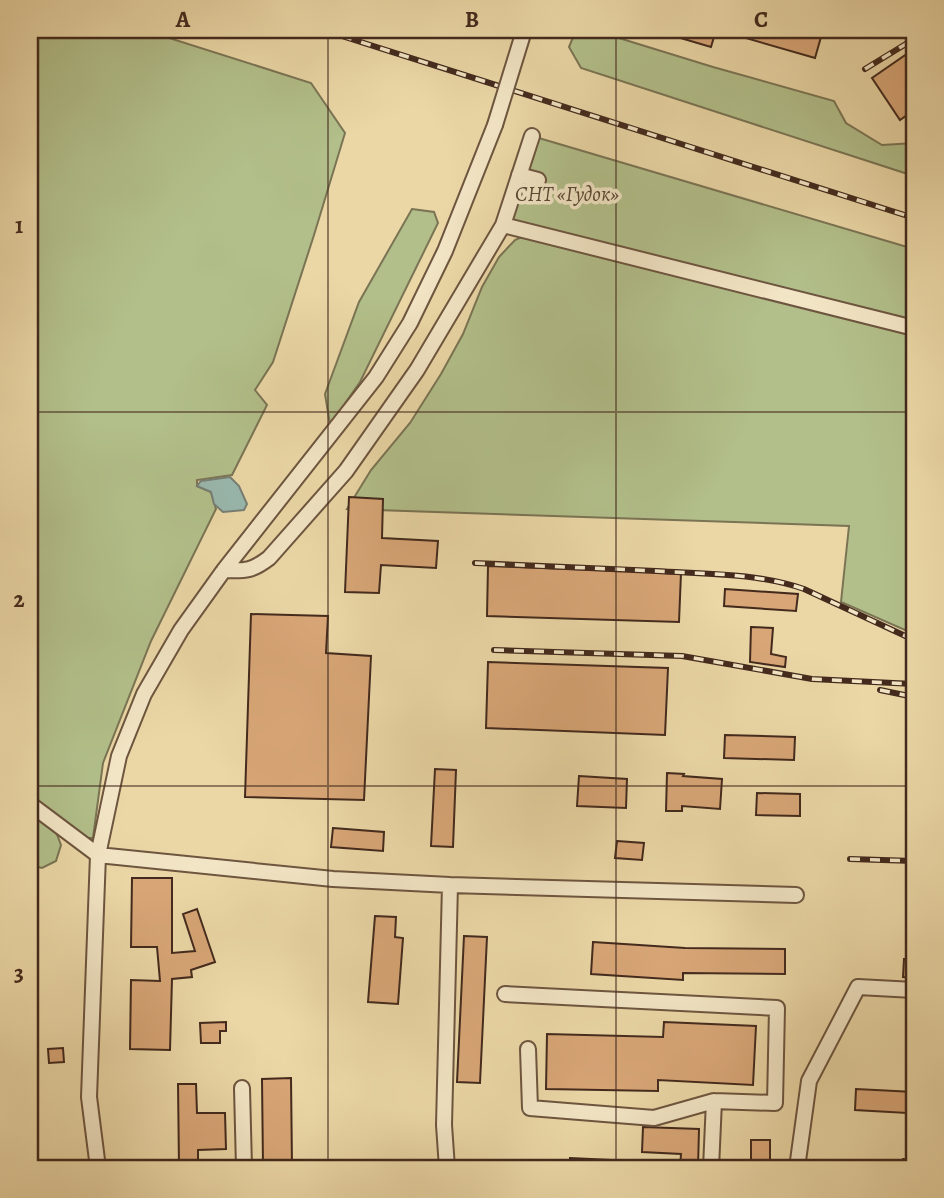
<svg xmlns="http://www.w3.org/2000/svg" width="944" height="1198" font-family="Alegreya,serif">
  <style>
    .green { fill: #b2bf8a; stroke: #7a7454; stroke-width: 2 }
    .water { fill: #99b8ae; stroke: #777f74; stroke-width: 2 }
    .building { fill: #d8a677; stroke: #432a1d; stroke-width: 2 }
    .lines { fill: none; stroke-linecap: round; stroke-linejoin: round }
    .minor-casing { stroke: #6d553f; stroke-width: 18 }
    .minor { stroke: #f2e5c5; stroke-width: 14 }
    .rail-casing { stroke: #432a1d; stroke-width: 6 }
    .rail { stroke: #f2e5c5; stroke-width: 3.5; stroke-dasharray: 10; stroke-linecap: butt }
    .minor-bridge-casing { stroke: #6d553f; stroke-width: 18; stroke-linecap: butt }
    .minor-bridge { stroke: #f2e5c5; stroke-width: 14 }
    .grid { fill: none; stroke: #432a1d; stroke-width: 2; stroke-opacity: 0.55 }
    .labels { text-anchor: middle; stroke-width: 7; stroke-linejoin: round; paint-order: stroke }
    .park-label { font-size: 21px; font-style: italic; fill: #594833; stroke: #f2e5c5 }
    .neatline { fill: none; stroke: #432a1d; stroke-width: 2.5 }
    .grid-label { font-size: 23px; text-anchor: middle; font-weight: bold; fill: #432a1d }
  </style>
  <rect width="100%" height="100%" fill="#ebd7a6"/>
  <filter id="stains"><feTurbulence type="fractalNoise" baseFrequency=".00286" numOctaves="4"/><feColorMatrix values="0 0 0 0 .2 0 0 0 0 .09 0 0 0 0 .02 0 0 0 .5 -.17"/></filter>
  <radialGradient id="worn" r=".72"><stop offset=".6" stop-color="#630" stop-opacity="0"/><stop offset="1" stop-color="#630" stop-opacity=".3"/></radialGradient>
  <path class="green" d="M30 30H144L311 83 345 133 314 235 273 362 255 390 267 405 232 475 197 480V486L211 492 216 509 151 641 103 763 93 838H84L48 811 61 845 56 861 42 868 30 865Z
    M576 30H593L713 67 834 101 846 123 882 145 914 143V176L581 68 569 47Z
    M532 136 914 249V634L841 602 849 526 347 509 371 470 410 423 441 374 463 334 482 287 499 257 515 240 531 233 503 225Z
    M412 209 434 212 438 223 360 382 330 425 325 394 359 302Z"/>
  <path class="water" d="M230 477 239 486 247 504 244 510 223 512 214 504 211 492 197 486 201 481Z"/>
  <path class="building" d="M660 30H716L711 47 660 32Z
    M725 30H823L815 58 725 32Z
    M914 49V110L900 120 872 78Z
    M349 497 383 499 382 538 438 541 436 568 381 565 379 593 345 592Z
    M488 566 681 573 679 622 487 616Z
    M725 589 798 594 796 611 724 606Z
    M251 614 328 616 326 653 371 656 364 800 245 797Z
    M751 627 773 628 771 654 786 657 785 667 750 662Z
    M488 662 668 668 665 735 486 728Z
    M725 735 795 737 794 760 724 758Z
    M435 769 456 770 453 847 431 846Z
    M667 773 684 774 683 776 722 779 720 809 682 806V811H666Z
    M579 776 627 779 626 808 577 806Z
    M757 793 800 794V816L756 815Z
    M333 828 384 832 383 851 331 847Z
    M617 841 644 843 642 860 615 858Z
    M132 878H172V953L195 951 183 914 197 909 215 962 191 970 192 977 172 979 170 1050 130 1049 131 980 160 981 157 947H131Z
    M375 916 396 917 395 937 403 938 398 1004 368 1002Z
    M464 936 487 937 480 1083 457 1082Z
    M593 942 685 948 785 949V974L683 973V980L591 974Z
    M904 959H914V978L903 977Z
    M226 1022V1031H220V1043H201L200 1023Z
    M664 1022 756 1026 753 1085 658 1080V1091L546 1089 547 1034 663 1037Z
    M63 1048 64 1062 49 1063 48 1049Z
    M291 1078 292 1166H263L262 1079Z
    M178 1084H196L197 1113H225L226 1149 198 1150V1165H179Z
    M856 1089 914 1092V1111L907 1110V1113L855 1110Z
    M643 1127 699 1129 698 1168H680L681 1154 642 1152Z
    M751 1140H770V1168H751Z
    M30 1148H38V1168H30Z
    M570 1158 632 1161 631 1168H570Z
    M903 1159 914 1160V1168H902Z"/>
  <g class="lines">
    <defs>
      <path id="minor" d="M519 175 538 180
        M503 225 532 136
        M224 570C246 571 252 571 269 558L346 471 417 370 503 225 914 328
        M30 804 98 855 333 879 450 885 796 895
        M505 994 777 1008 775 1103 714 1101 654 1118 530 1108 528 1049
        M242 1088 244 1168
        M98 1168 89 1097 98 855 119 756 144 694 181 630 224 570 376 377 410 323 445 251 495 125
        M447 1168 444 1125 450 885
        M711 1168 714 1101
        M797 1168 809 1081 858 987 914 990"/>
    </defs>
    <use href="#minor" class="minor-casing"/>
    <use href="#minor" class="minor"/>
    <defs>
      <path id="rail" d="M323 30 914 218
        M865 69 914 39
        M475 563C535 566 596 568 656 571 705 574 758 573 804 589L914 640
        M494 650 682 656 812 679 914 684
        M880 690 914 697
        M850 859 914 861"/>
    </defs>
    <use href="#rail" class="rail-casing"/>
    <use href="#rail" class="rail"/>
    <defs>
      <path id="minor-bridge" d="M495 125 523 34"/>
    </defs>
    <use href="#minor-bridge" class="minor-bridge-casing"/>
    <use href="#minor-bridge" class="minor-bridge"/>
  </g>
  <path class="grid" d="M328 30V1168M616 30V1168M30 412H914M30 786H914"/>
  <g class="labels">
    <g class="park-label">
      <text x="567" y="201">СНТ «Гудок»</text>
    </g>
  </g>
  <rect width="944" height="1198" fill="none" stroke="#ebd7a6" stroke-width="77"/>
  <rect x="38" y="38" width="868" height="1122" class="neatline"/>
  <g class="grid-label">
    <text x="183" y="27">A</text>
    <text x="472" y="27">B</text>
    <text x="761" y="27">C</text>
    <text x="19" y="233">1</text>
    <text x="19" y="607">2</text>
    <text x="19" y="981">3</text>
  </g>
  <rect width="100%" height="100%" filter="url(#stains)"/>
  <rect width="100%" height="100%" fill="url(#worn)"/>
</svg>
